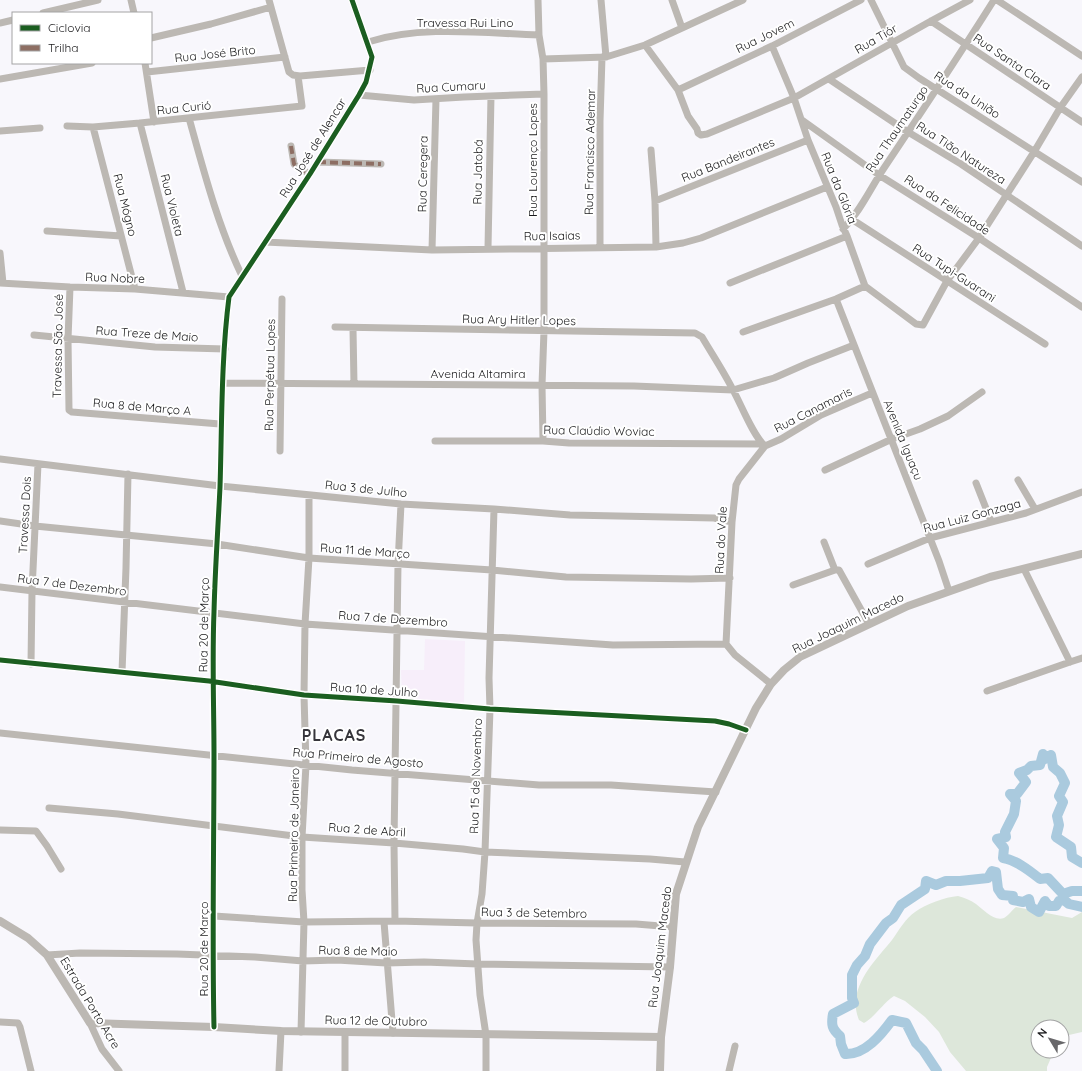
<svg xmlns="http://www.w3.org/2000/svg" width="1082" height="1071" font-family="Quicksand,sans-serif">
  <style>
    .education { fill: #f7eefa }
    .green { fill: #dde7da }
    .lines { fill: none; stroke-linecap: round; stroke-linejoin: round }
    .river { stroke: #aacade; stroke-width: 10 }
    .minor { stroke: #bcb8b3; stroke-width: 7 }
    .tertiary { stroke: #bcb8b3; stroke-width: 8 }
    .quiet { stroke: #8d6e63; stroke-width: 4; stroke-dasharray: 8 4; stroke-linecap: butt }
    .cycleway-casing { stroke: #fff; stroke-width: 8 }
    .cycleway { stroke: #1b5e20; stroke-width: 5 }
    .labels { text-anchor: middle; stroke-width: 4; stroke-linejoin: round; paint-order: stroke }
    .street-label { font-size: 12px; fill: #1a1a1c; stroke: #fff }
    .district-label { font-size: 16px; font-weight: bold; letter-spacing: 1px; fill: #36353b; stroke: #fff }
  </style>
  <rect width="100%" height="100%" fill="#f8f7fc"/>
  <path class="education" d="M425 639 465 641 464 703 402 698 401 670H424Z"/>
  <path class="green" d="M958 896C965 898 970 900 976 904 983 909 994 922 1004 918 1008 916 1012 910 1016 907L1072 918 1082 912V1032L1069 1035 1062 1041V1027H1038V1051H1054L1047 1067V1071H966L950 1052 939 1032 925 1017 905 1001 894 996C883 1003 876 1016 864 1023L859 1020C846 989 874 962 892 940 899 930 906 918 915 912 926 904 945 897 958 896Z"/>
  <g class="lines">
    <path class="river" d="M1082 863 1072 857 1071 847 1056 837 1059 825 1057 816 1063 802 1059 796 1065 783 1060 773 1053 767 1051 755 1043 760V754L1040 765 1031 766 1027 770 1019 773 1026 782 1017 794H1010L1016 801 1014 814 1005 832 1006 837 997 839 1004 848 1003 858C1016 860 1029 870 1040 879L1048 878 1063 894 1072 891H1082
      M937 1071 923 1050 916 1043 906 1023 892 1020C881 1035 865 1055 845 1054L841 1044 840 1036C832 1029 831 1025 833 1014L854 1003 852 998V975L857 965 865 956 870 944 886 923 893 918 901 905 925 889 926 881 936 885 946 881H960L988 878 992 871 996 872 998 889 1002 895 1013 896V900L1023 902 1029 899 1031 907 1039 912 1045 901 1049 906H1056L1059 901 1064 900 1069 904 1082 907"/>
    <path class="minor" d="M131 0 134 13
      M269 0 289 72 293 75 300 76 370 70
      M538 0 539 35 543 59 544 94V331L542 385 543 441
      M601 0 606 57
      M672 0 682 28
      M871 0 904 67 919 78 1082 182
      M997 0 1082 56
      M43 13 98 0
      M931 21 1082 122
      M0 23 13 20
      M151 38 211 24 271 7
      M368 42C422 25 482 33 539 35
      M645 45 678 90 688 116 697 129 698 133 701 135 707 134 794 98 931 21 970 0
      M772 46 794 98 808 140 836 207 842 225 847 236 865 286
      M543 59 606 57 645 45 743 0
      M145 63 154 122
      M147 72 285 57
      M0 79 92 63
      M829 79 908 132 961 164 1082 246
      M678 90 772 46 861 0
      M359 95 414 100 464 97 544 94
      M189 118C204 172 218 226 242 276
      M802 120 879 175 979 238 1082 307
      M140 123 183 292
      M67 126 93 127 140 123 302 106 298 76
      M93 127 135 289
      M0 131 40 128
      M291 146 294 164 298 168 310 174
      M651 150 655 201 656 247
      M318 162 381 164
      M655 201 808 140
      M853 220 1045 344
      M843 229C860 212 870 189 884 168 921 113 958 57 994 0
      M47 231 121 236
      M265 242 432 250 656 247 683 243 701 238 827 187
      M600 247V121L602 57
      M488 248 491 96
      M432 250 436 99
      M0 253 3 283
      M0 283 70 287 135 289 229 297
      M730 283 847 236
      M865 286 916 324 923 325 947 281 979 238 1034 152 1060 108 1082 77
      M70 287 68 339 69 410 72 412 220 424
      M836 299 939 561 949 591
      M335 327 695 333 702 337C712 354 724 372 733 390 741 404 753 436 765 446
      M353 329 354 384
      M743 332 836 299 865 286
      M34 335 155 347 225 349
      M223 383 634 386 733 390 774 378 808 363 854 345
      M435 441H543L569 443 762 444
      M280 451 282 299
      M0 459 220 486 401 504 494 509 570 515 714 518 732 522
      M825 470 892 439 920 429 948 416 982 392
      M1018 480 1035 509
      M976 483 991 521
      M0 521 35 526 217 544 309 558 492 570 566 577 691 579 730 578
      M824 542 835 570
      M868 564 930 538 1026 513 1082 492
      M1024 569 1070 662
      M793 585 835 570H839L869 624
      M0 587 305 624 613 645 726 644
      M726 644 732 522 736 485 739 479 765 446 781 439 821 415 872 393
      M726 644 735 655 771 684
      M0 660 209 681 304 695 397 701 490 709 715 721 729 724 746 730
      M31 664 32 591 38 464
      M122 672 126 568 128 474
      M987 691 1070 662 1082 658
      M0 733 352 770 539 785H611L716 792
      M49 808 118 814 302 837 394 843 463 849 485 852 650 859 685 862
      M0 830 36 831 47 846 61 869
      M214 916 304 922 395 921 477 923 636 924 673 927
      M395 921 394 843 398 564 401 504
      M384 922 393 1033
      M47 955 80 953 177 954 255 957 303 961 337 960 386 963 424 962 478 964 670 967
      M0 1022 18 1023 20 1027 31 1071
      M90 1023 102 1049 119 1071
      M214 1027C212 936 214 846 214 755 214 707 212 660 214 612 215 570 218 529 220 487 222 424 221 360 229 297L310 174 359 95 366 82 372 57 352 0
      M301 1032 304 922 302 890V837L306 765 304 695 305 624 309 558V495
      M279 1071 281 1031
      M345 1071V1032
      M486 1071V1035L480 995 476 940 477 923 482 894 485 852 490 709 489 678 494 509
      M729 1071 735 1046"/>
    <path class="tertiary" d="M0 921 28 938 47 955 90 1023 214 1027 281 1031 661 1037
      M660 1071 661 1037 670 967 676 894 698 827 756 708 771 684 784 670 800 657 908 606 990 577 1082 554"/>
    <path class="quiet" d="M291 146 294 164 298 168 310 174
      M318 162 381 164"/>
    <defs>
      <path id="cycleway" d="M0 660 209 681 304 695 397 701 490 709 715 721 729 724 746 730
        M214 1027C212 936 214 846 214 755 214 707 212 660 214 612 215 570 218 529 220 487 222 424 221 360 229 297L310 174 359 95 366 82 372 57 352 0"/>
    </defs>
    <use href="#cycleway" class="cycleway-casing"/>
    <use href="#cycleway" class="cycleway"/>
  </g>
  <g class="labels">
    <g class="street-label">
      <text x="465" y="27">Travessa Rui Lino</text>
      <text transform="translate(765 36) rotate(-26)" y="4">Rua Jovem</text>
      <text transform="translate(876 39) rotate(-30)" y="4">Rua Tiór</text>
      <text transform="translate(215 54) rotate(-6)" y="4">Rua José Brito</text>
      <text transform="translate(1012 62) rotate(34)" y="4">Rua Santa Clara</text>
      <text transform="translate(451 87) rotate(-3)" y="4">Rua Cumaru</text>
      <text transform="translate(967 95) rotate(33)" y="4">Rua da União</text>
      <text transform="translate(184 108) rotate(-6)" y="4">Rua Curió</text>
      <text transform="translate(897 129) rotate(-56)" y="4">Rua Thaumaturgo</text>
      <text transform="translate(313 148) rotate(-58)" y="4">Rua José de Alencar</text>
      <text transform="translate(590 152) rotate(-89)" y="4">Rua Francisco Ademar</text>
      <text transform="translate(961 153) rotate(33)" y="4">Rua Tião Natureza</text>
      <text transform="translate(533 160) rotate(-90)" y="4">Rua Lourenço Lopes</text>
      <text transform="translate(728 160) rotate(-22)" y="4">Rua Bandeirantes</text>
      <text transform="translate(478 172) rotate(-89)" y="4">Rua Jatobá</text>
      <text transform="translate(423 174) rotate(-89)" y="4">Rua Ceregera</text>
      <text transform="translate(839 188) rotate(68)" y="4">Rua da Glória</text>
      <text transform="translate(125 205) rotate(76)" y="4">Rua Mógno</text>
      <text transform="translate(172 205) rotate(76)" y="4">Rua Violeta</text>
      <text transform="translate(947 205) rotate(33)" y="4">Rua da Felicidade</text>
      <text transform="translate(552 236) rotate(-1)" y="4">Rua Isaias</text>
      <text transform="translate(954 273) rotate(33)" y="4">Rua Tupi-Guarani</text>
      <text transform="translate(115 278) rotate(2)" y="4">Rua Nobre</text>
      <text transform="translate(519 320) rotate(1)" y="4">Rua Ary Hitler Lopes</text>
      <text transform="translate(147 334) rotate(4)" y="4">Rua Treze de Maio</text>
      <text transform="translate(58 346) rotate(-89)" y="4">Travessa São José</text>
      <text x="478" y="378">Avenida Altamira</text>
      <text transform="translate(270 375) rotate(-89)" y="4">Rua Perpétua Lopes</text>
      <text transform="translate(142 407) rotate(5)" y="4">Rua 8 de Março A</text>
      <text transform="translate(813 410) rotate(-27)" y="4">Rua Canamaris</text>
      <text transform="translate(599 431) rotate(1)" y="4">Rua Claúdio Woviac</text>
      <text transform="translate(903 440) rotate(68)" y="4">Avenida Iguaçu</text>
      <text transform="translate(366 489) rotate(6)" y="4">Rua 3 de Julho</text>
      <text transform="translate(25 515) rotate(-87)" y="4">Travessa Dois</text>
      <text transform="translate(972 516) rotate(-15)" y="4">Rua Luiz Gonzaga</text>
      <text transform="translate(721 540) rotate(-87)" y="4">Rua do Vale</text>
      <text transform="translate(365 551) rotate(4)" y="4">Rua 11 de Março</text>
      <text transform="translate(72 585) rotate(7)" y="4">Rua 7 de Dezembro</text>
      <text transform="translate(393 619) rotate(4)" y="4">Rua 7 de Dezembro</text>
      <text transform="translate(848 623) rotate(-26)" y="4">Rua Joaquim Macedo</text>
      <text transform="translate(204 625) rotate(-89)" y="4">Rua 20 de Março</text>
      <text transform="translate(374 690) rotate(4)" y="4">Rua 10 de Julho</text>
      <text transform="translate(358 758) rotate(5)" y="4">Rua Primeiro de Agosto</text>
      <text transform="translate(476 776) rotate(-88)" y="4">Rua 15 de Novembro</text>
      <text transform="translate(367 830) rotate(4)" y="4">Rua 2 de Abril</text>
      <text transform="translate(294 835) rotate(-89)" y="4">Rua Primeiro de Janeiro</text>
      <text transform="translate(534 913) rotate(1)" y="4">Rua 3 de Setembro</text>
      <text transform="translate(660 947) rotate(-83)" y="4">Rua Joaquim Macedo</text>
      <text transform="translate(204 949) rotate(-90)" y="4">Rua 20 de Março</text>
      <text transform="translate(358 951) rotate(1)" y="4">Rua 8 de Maio</text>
      <text transform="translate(90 1003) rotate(59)" y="4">Estrada Porto Acre</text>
      <text transform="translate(376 1021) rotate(1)" y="4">Rua 12 de Outubro</text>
    </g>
    <g class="district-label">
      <text x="334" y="741">PLACAS</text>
    </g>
  </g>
  <rect x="12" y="12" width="140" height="52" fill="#ffffff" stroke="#a3a3a4"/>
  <rect x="20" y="25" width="20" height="6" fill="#1b5e20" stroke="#a3a3a4"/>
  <text x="48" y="32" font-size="12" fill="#1a1a1c">Ciclovia</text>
  <rect x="20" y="45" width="20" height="6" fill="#8d6e63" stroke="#a3a3a4"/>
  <text x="48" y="52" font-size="12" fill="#1a1a1c">Trilha</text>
  <g transform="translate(1050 1039) rotate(308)"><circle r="19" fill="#ffffff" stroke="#a3a3a4"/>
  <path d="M0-3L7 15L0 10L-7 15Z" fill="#68676a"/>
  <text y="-6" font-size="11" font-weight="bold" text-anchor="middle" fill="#1a1a1c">N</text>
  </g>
</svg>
